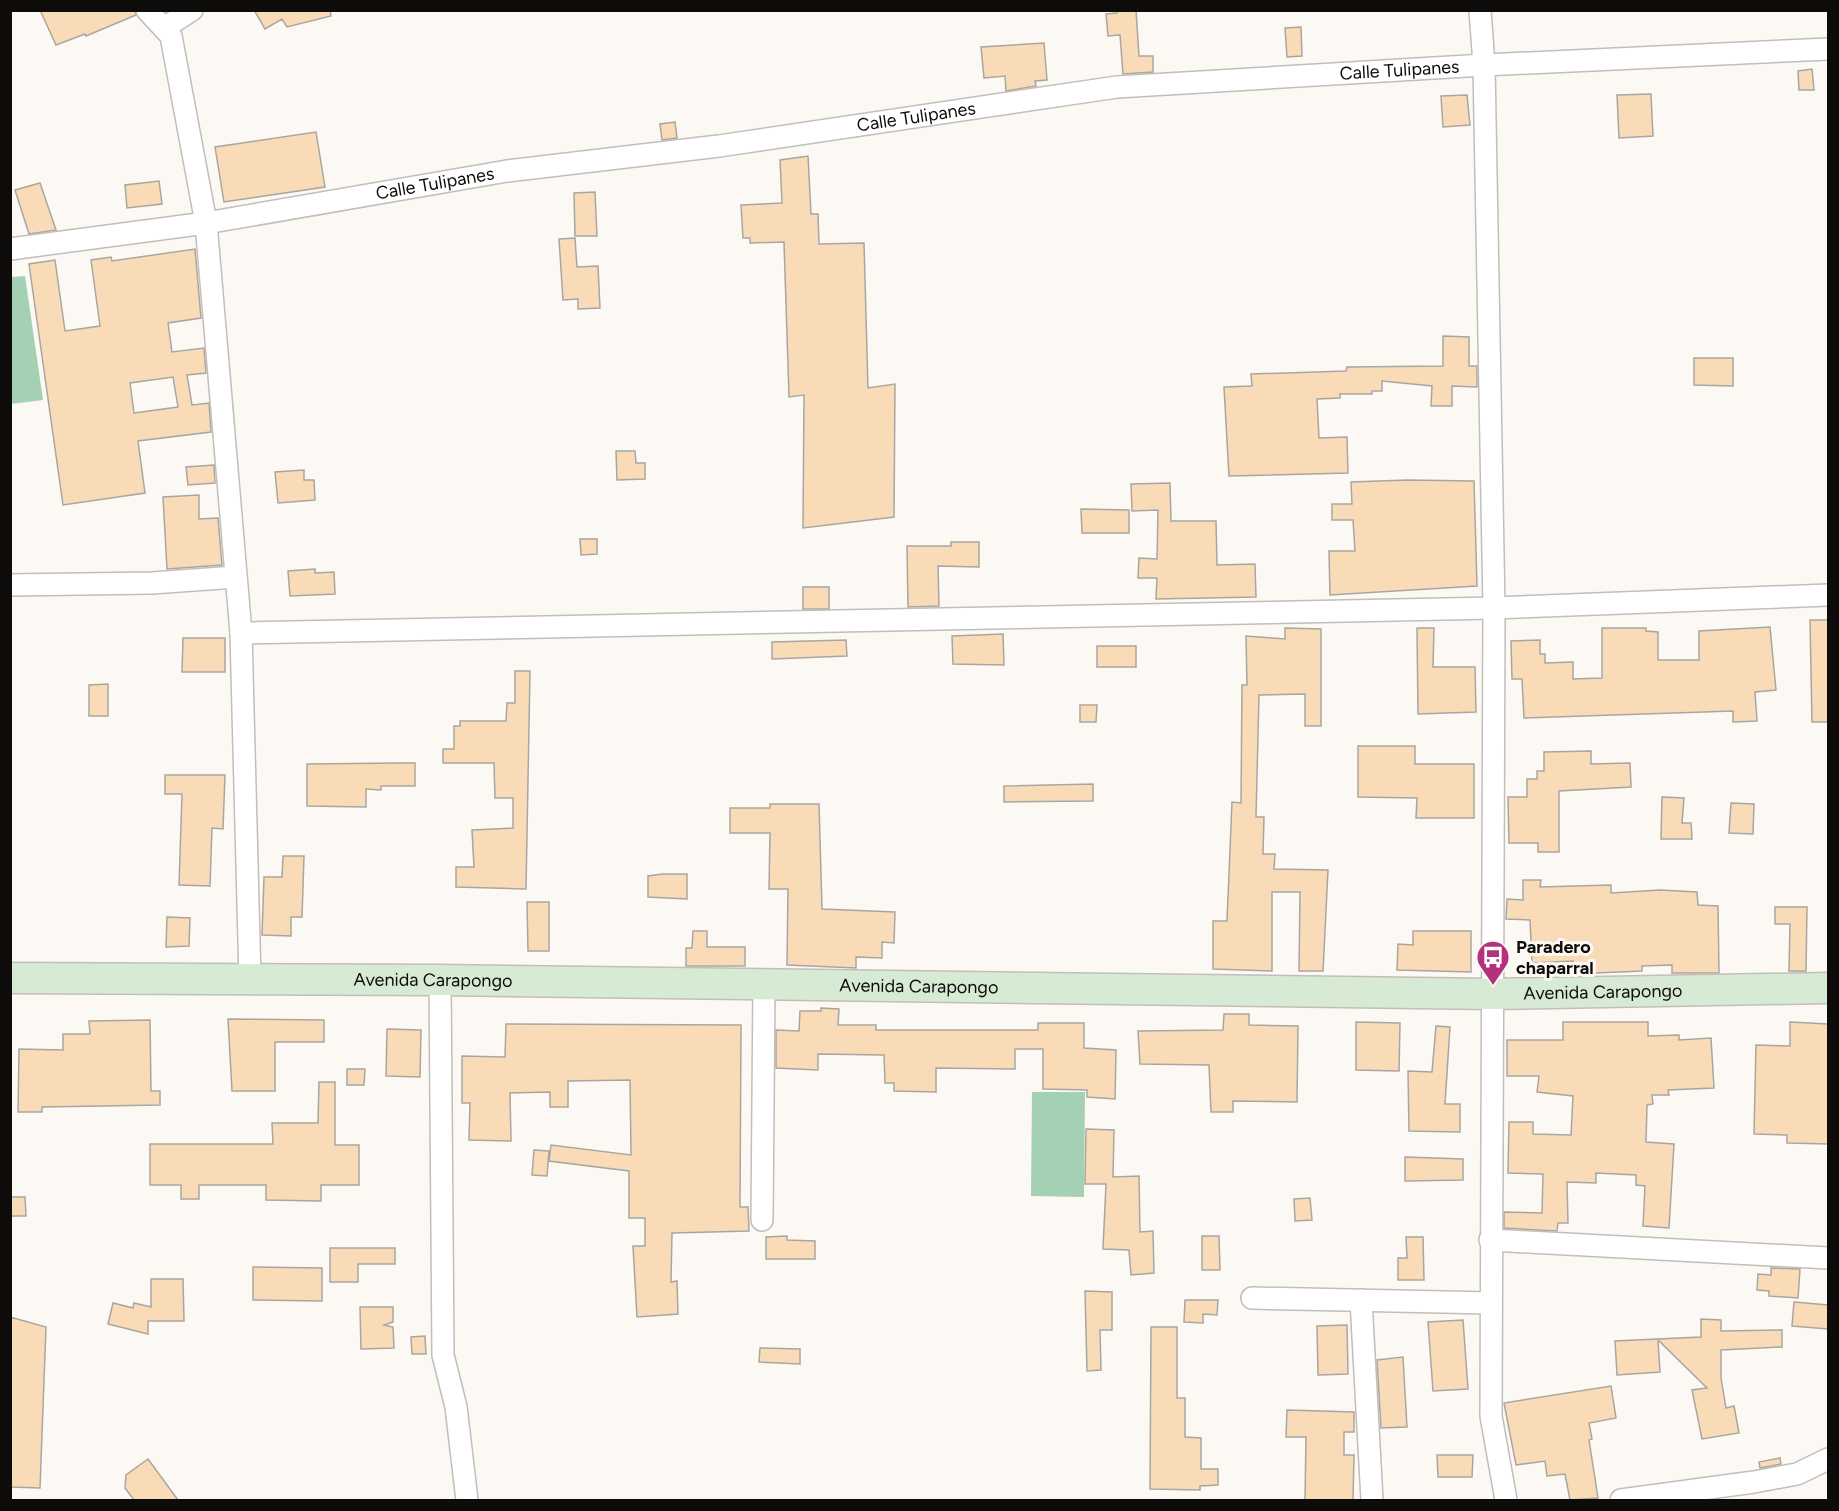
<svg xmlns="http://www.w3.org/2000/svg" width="1839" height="1511" font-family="Figtree,sans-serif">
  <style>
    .green { fill: #a4d1b3 }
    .building { fill: #f9dcb7; stroke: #a9a6a1; stroke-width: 1.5; fill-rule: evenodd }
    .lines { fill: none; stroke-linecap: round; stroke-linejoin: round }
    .street-casing { stroke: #c2beb9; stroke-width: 24 }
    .secondary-casing { stroke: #c2beb9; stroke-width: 33 }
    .street { stroke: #fff; stroke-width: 21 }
    .secondary { stroke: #d7ead4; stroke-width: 30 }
    .labels { text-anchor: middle; stroke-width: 6; stroke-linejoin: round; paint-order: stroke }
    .street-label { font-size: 18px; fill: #0d0c0a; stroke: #fcf8f3 }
    .poi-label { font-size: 18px; font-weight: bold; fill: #0d0c0a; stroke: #fcf8f3; text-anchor: start }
  </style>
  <rect width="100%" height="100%" fill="#fcf8f3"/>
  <path class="green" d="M25 276 43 400 11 404V277Z
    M1032 1092H1085L1084 1197 1031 1196Z"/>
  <path class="building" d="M40 10H135L136 15 86 36 85 34 56 45Z
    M254 10H330L331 16 287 27 282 19 265 29Z
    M1117 10H1136L1139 56H1153V72L1123 74 1120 35 1108 36 1106 14 1117 13Z
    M1301 27 1302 56 1287 57 1285 28Z
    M1044 43 1047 80 1035 81 1036 86 1006 91 1005 76 984 78 981 47Z
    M1812 69 1814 90H1799L1798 71Z
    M1651 94 1653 136 1619 138 1617 95Z
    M1467 95 1470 125 1443 127 1441 96Z
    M675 122 677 138 662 140 660 124Z
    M316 132 325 187 224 202 215 147Z
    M808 156 811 214H818L819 244 864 243 868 388 895 384 894 517 803 528 804 395 789 397 784 242 750 243V238H743L741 205 782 203 780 160Z
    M159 181 162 204 127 208 125 185Z
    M40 183 56 230 29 234 15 190Z
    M595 192 597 236H575L574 193Z
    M575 238 577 267 598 266 600 308 578 309V299L563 300 559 239Z
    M195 249 201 318 168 323 172 352 204 348 206 373 187 375 192 405 209 403 211 432 138 441 145 493 63 505 29 264 55 260 65 331 100 326 91 260 111 257 112 261ZM173 377 178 407 134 413 130 383Z
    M1443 336 1469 337V366H1477V387L1452 386V406H1431L1432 386 1382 381V391H1372V394H1340V398L1317 399 1319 438 1347 437 1348 473 1229 476 1224 387 1252 386 1251 374 1346 371 1347 367 1443 366Z
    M1694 358H1733V386L1694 385Z
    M616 451H635L636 463H645V479L617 480Z
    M214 465 215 483 188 485 186 467Z
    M304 470V480H314L315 500 278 503 275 472Z
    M1408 480 1474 481 1477 586 1330 595 1329 551H1355L1353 520H1332V504H1352L1351 482Z
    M1170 483 1171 521H1216L1217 565 1255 564 1256 597 1156 599 1157 578H1138L1139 558 1157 559 1158 510 1132 511 1131 484Z
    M199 495V519L218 518 222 565 167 569 163 497Z
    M1081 509 1129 510V533H1082Z
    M580 539H597V554L581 555Z
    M951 542H979V567L938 566 939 606 908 607 907 546H951Z
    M315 569V573L334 572 335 594 290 596 288 571Z
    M803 587H829V609H803Z
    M1810 620H1828V722H1812Z
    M1770 627 1776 690 1755 692 1757 721 1733 722V711L1524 718 1522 679H1512L1511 641 1540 640V654H1545V663L1573 662V679L1602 678V628H1646V631L1658 632V660H1699V631Z
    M1285 628 1321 629V726H1305V694L1259 695 1256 817H1264L1263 854H1275L1274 869 1328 870 1323 971H1299L1300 892H1272V971L1213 969V921H1227L1232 802 1241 803 1242 685H1247L1246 636 1285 639Z
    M1417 628H1434L1433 667H1475L1476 712 1418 714Z
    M1003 634 1004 665 953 664 952 636Z
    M183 638H225V672H182Z
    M846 640 847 656 772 659V642Z
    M1097 646H1136V667H1097Z
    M515 671H530L526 889 456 887V867H474L472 830 513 828V798H495L494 763H443V749H454V726H460V721H506L507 703H515Z
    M108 684V716H89V685Z
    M1080 705H1097L1096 722H1080Z
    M1358 746H1415V764H1474V818H1416L1417 798 1358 797Z
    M1591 751V764L1630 763 1631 787 1559 791V852H1538V843H1509L1508 797H1527V779H1537V771H1544V752Z
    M400 763H415V786H381V790L366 789V807L307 806V764Z
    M165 775H225L223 829 212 828 210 886 179 885 182 794H165Z
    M1093 784V801L1004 802V786Z
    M1662 797 1684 798 1682 823H1691L1692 839H1661Z
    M1731 803 1754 804 1753 834 1729 833Z
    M770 804H819L822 909 895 912 894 943 882 942V958L856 957V968L787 965 788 889H769L770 833H730V808H770Z
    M283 856H304L302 917H291V936L262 935 264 877H282Z
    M663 874H687V899L648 897V876Z
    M1523 880H1541L1540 887 1611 885V893L1660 890 1697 892 1698 905 1718 906 1719 973H1672V965L1642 966V971L1573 974V961L1532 963 1530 920 1506 919 1507 899 1523 900Z
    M527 902H549V951H528Z
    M1775 907H1807L1806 971H1789L1790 924H1775Z
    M167 917 190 918 189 946 166 947Z
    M693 931H707V947H745V966H686V948H692Z
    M1413 931H1471V972L1397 970 1398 944 1413 945Z
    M821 1008 839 1009 838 1025H876V1030H1038V1023H1084V1048L1116 1050 1115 1099 1087 1097V1090L1043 1089V1049H1015V1069L936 1068V1092L894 1091V1083H885L884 1055 818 1054V1070L776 1068V1030L799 1031 800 1011H821Z
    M1224 1014H1249V1025L1298 1026 1297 1102 1233 1101V1112H1211L1209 1065 1140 1064 1138 1031 1223 1030Z
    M228 1019 324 1020V1042H275V1091H232Z
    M150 1020 151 1091H160V1105L42 1107V1112H18L19 1049 63 1050V1034H90L89 1021Z
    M1356 1022 1400 1023 1399 1071 1356 1070Z
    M1563 1022H1648V1036L1679 1035V1040L1711 1038 1714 1088 1668 1090 1669 1095H1652L1653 1104 1647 1105 1646 1142 1674 1144 1669 1228 1643 1226 1645 1186 1636 1185V1175L1596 1173V1183L1567 1182 1568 1223H1558L1557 1231 1504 1228V1212L1542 1213 1543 1174 1508 1173 1509 1122H1533V1134L1571 1135 1573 1096 1537 1092 1539 1076H1507V1040H1563Z
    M1790 1022 1828 1024V1144L1787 1143V1135L1754 1134 1756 1045 1790 1046Z
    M506 1024 741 1025 740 1207H748L749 1231 672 1233 671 1282 677 1281 678 1314 637 1317 633 1246H645V1218H629V1171L549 1161 551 1145 631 1155 630 1080 568 1081V1107H550V1092L510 1093 511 1141 469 1140 470 1103H462V1056L505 1057Z
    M1436 1026 1450 1027 1445 1104H1460V1132L1409 1131 1408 1071 1432 1072Z
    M387 1029 421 1030 420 1077 386 1076Z
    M347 1069H365L364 1085H347Z
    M319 1082H335V1145H359V1185H321V1201L266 1200V1185H199V1199H181V1185H150V1144H273L272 1123H318Z
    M1086 1129 1114 1130 1113 1177 1139 1176 1140 1232 1153 1231 1154 1273 1131 1275 1129 1250 1103 1249 1106 1184H1085Z
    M534 1150 549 1151 547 1176 532 1175Z
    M1405 1157 1463 1159V1180L1405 1181Z
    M10 1197H25L26 1216H10Z
    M1310 1198 1312 1220 1295 1221 1294 1199Z
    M787 1236V1240L815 1241V1259H766V1237Z
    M1202 1236H1219L1220 1270H1202Z
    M1406 1237H1423L1424 1280H1398V1258H1407Z
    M330 1248H395V1264H358V1282H330Z
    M253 1267 322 1268V1301L253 1300Z
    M1771 1268 1800 1269 1798 1298 1769 1296V1291L1757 1290 1758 1274 1771 1275Z
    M151 1279H183L184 1321H148V1334L108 1324 113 1303 133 1308 134 1303 151 1307Z
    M1085 1291 1112 1292V1330H1100L1101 1370 1087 1371Z
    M1185 1300H1218L1217 1315 1203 1314V1323L1184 1322Z
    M1794 1302 1828 1305V1329L1792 1326Z
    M360 1307H393V1322L384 1325 393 1327 394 1348 361 1349Z
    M10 1317 46 1327 40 1488 10 1487Z
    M1701 1319 1721 1320V1331L1782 1330V1347L1721 1350V1378L1726 1408 1734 1406 1739 1433 1702 1439 1692 1390 1707 1388 1658 1340 1660 1372 1617 1375 1615 1341 1701 1337Z
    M1463 1320 1468 1389 1433 1391 1428 1322Z
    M1347 1325 1348 1374 1318 1375 1317 1326Z
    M1151 1327H1177V1398H1185V1437L1201 1438V1469H1218V1485L1200 1486V1490L1150 1489Z
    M425 1336 426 1354H412L411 1337Z
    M760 1348 800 1349V1364L759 1362Z
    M1403 1357 1407 1427 1381 1428 1377 1360Z
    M1611 1386 1616 1418 1589 1423 1592 1439 1589 1440 1598 1498 1570 1500 1565 1474 1547 1476 1545 1461 1516 1465 1504 1403Z
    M1287 1410 1354 1412V1432H1344V1455H1354L1353 1500H1305L1306 1437H1286Z
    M1437 1455H1473L1472 1477H1438Z
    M1780 1458 1781 1464 1760 1468 1759 1462Z
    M148 1459 178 1500H134L125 1488 126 1475Z"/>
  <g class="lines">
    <defs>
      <g id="street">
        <path d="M147 10 171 36 206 223 241 633 250 980"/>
        <path d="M1480 10 1484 65 1494 608 1491 1416 1506 1500"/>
        <path d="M164 28 192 10"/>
        <path id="s1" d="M10 249 206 223 507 171 719 146 1117 87 1484 65 1828 49"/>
        <path d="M10 585 152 583 236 577"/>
        <path d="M241 633 1494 608 1828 595"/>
        <path d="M440 980 443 1355 456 1407 467 1500"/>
        <path d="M762 1220 764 984"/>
        <path d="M1490 1240 1828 1258"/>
        <path d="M1252 1298 1491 1303"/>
        <path d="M1361 1300 1372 1500"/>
        <path d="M1621 1500 1754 1482 1797 1474 1828 1459"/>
      </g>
      <g id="secondary">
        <path id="s2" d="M10 978 440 980 1491 994 1828 988"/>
      </g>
    </defs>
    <use href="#street" class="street-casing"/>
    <use href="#secondary" class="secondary-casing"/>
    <use href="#street" class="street"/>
    <use href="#secondary" class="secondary"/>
  </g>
  <defs>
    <symbol id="bus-pin" viewBox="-11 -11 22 30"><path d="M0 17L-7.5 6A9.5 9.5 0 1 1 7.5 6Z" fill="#b3327e" stroke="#fcf8f3"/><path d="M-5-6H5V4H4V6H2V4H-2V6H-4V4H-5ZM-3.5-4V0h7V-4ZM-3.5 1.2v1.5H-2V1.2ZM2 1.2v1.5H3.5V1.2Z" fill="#fff"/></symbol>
  </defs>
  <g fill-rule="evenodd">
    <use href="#bus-pin" x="1474" y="938" width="38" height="52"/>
  </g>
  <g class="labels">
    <g class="street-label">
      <text dy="6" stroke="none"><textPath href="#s1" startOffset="1402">Calle Tulipanes</textPath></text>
      <text dy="6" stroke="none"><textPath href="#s1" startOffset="916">Calle Tulipanes</textPath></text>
      <text dy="6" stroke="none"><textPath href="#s1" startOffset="430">Calle Tulipanes</textPath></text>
      <text dy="6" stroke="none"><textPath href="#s2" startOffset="423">Avenida Carapongo</textPath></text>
      <text dy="6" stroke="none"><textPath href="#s2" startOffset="909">Avenida Carapongo</textPath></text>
      <text dy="6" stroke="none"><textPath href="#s2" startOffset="1593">Avenida Carapongo</textPath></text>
    </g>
    <g class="poi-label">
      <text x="1516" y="953">Paradero<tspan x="1516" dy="21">chaparral</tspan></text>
    </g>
  </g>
  <rect width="1839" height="1511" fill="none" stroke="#0d0c0a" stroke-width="24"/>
</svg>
